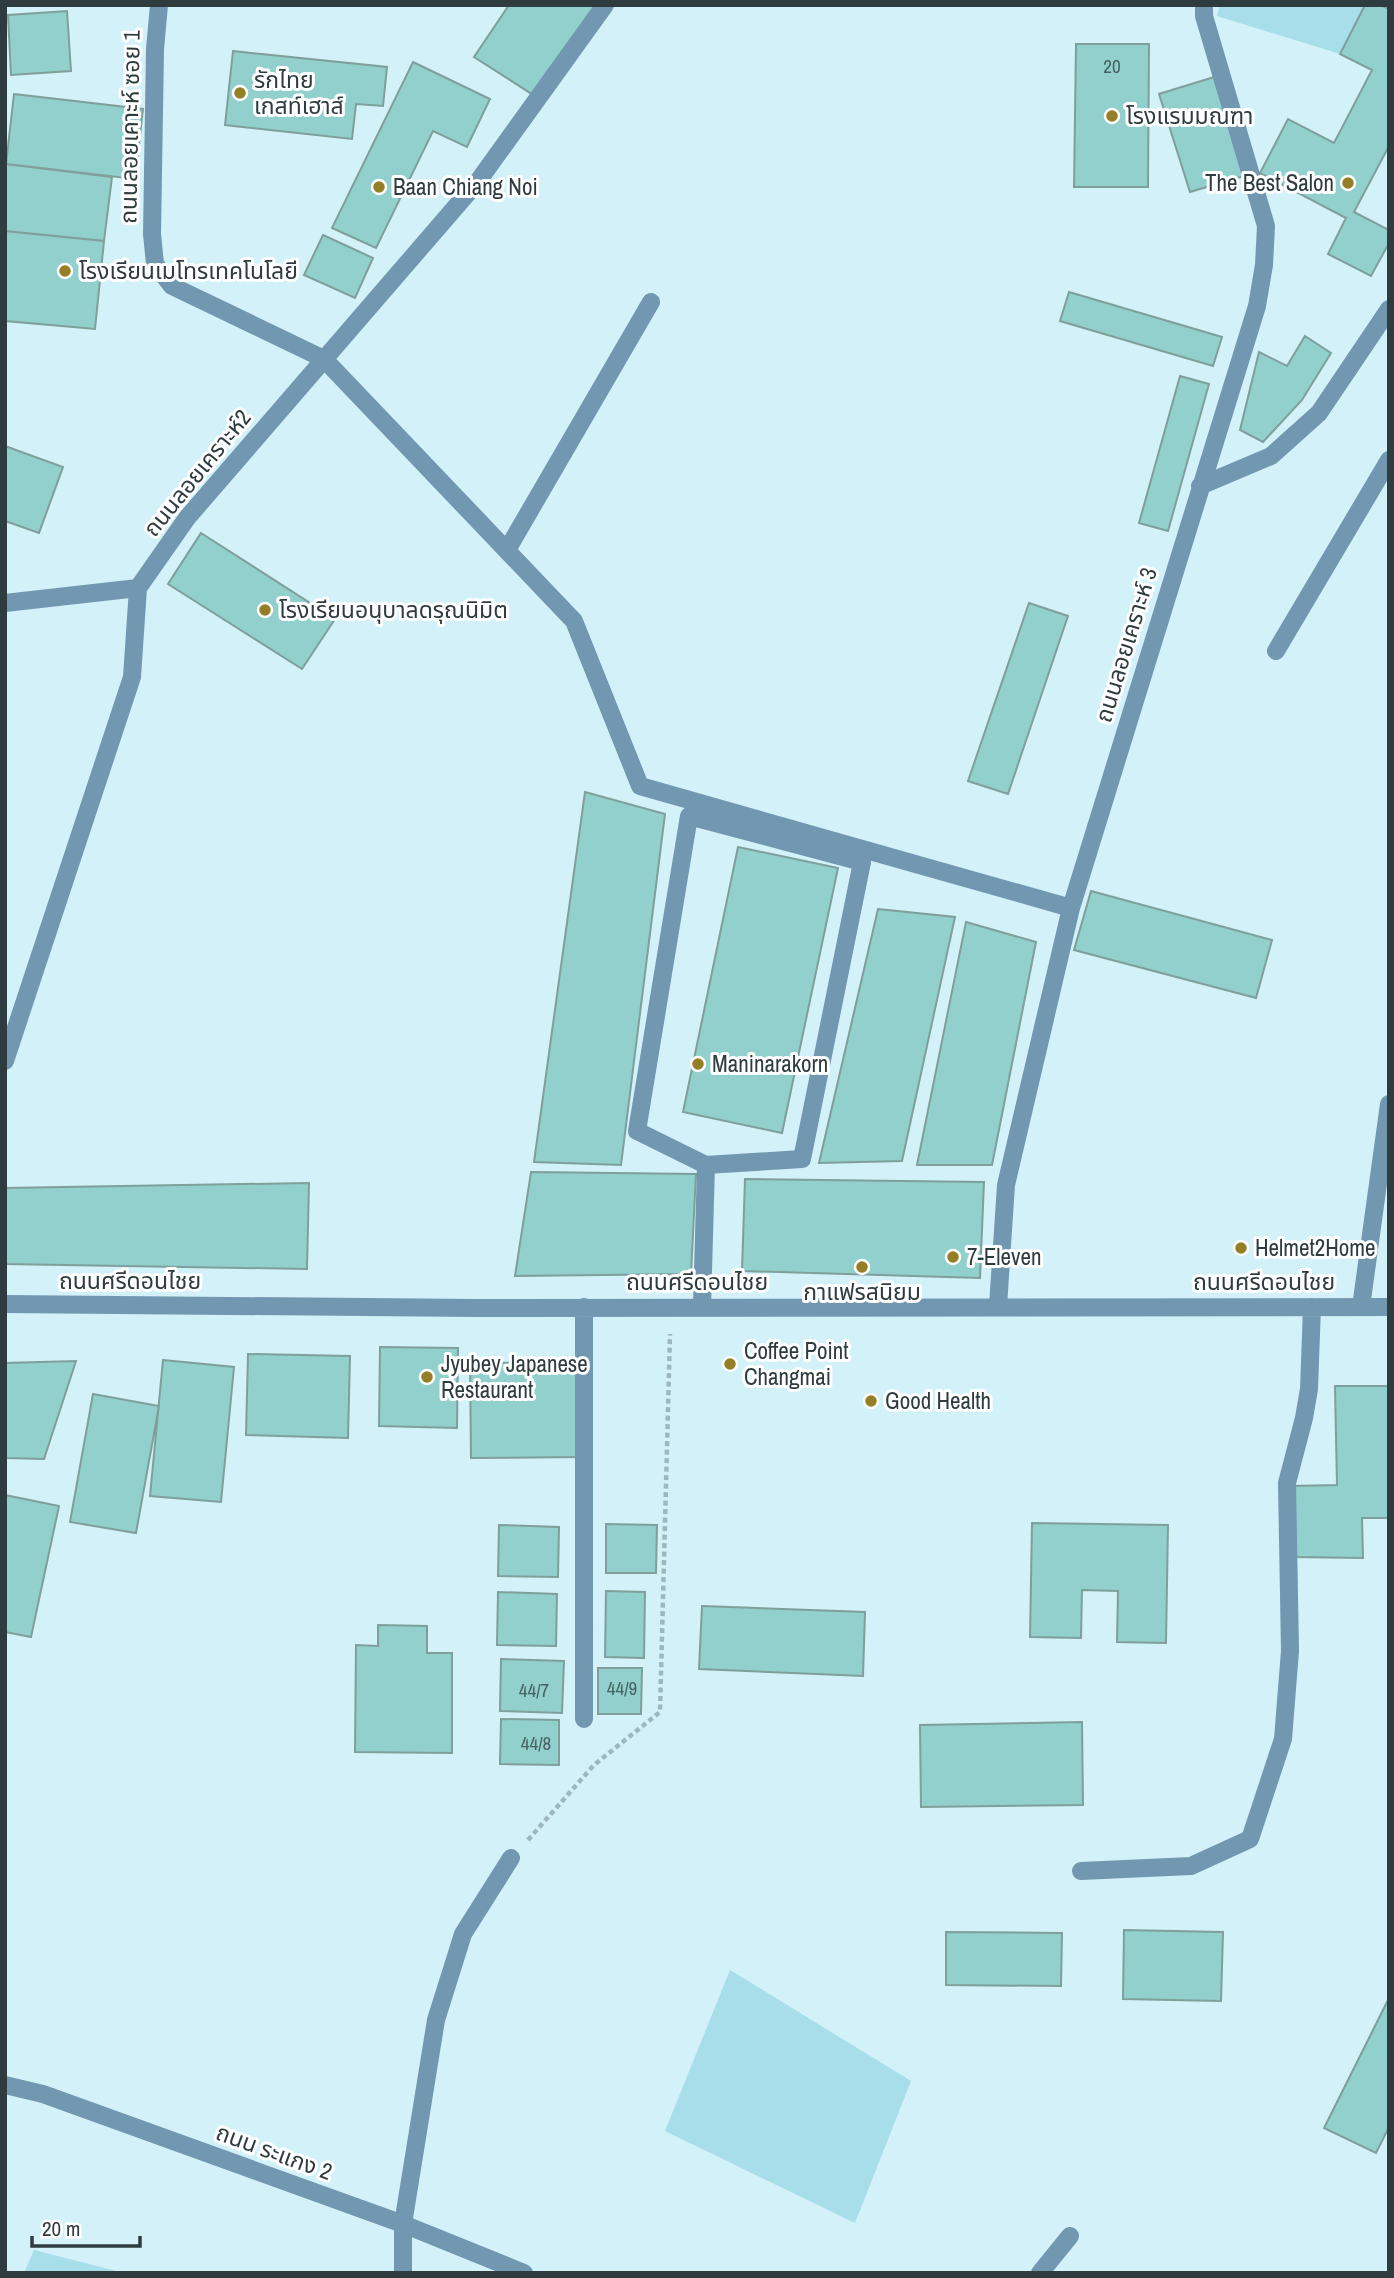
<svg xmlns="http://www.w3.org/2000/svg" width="1394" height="2278" font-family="'Archivo Narrow','Noto Sans Thai',sans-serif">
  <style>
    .green { fill: #a8ddea }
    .building { fill: #91d0cc; stroke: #7f9e9c; stroke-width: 2 }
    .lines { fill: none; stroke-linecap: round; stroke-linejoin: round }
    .path { stroke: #9eb7be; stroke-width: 4.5; stroke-dasharray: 5 3.5; stroke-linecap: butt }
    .minor { stroke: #7297b0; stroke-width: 18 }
    .poi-dot { fill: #947f26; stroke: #fff; stroke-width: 2.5 }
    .labels { text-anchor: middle; stroke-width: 6; stroke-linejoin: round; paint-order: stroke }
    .number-label { font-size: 19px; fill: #486162 }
    .poi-label { font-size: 23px; fill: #2f3c3f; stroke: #fff; text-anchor: start }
    .street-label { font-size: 23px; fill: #2f3c3f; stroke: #fff }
  </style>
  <rect width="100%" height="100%" fill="#d2f1f9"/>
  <path class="green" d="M1220 5H1365L1340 54 1217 16Z
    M730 1970 911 2081 855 2223 665 2131Z
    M34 2250 124 2273H24Z"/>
  <path class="building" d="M509 5H599L538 98 474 57Z
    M1365 5H1381L1389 9V146L1354 212 1389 230V243L1371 276 1328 254 1346 218 1260 173 1288 119 1334 143 1372 70 1340 54Z
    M67 11 71 71 11 75 8 15Z
    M1076 44H1149L1148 187H1074Z
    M233 51 387 67 383 106 356 104 352 139 225 125Z
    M413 62 490 99 467 147 433 131 376 248 332 228Z
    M1214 77 1244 176 1190 192 1159 94Z
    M14 94 143 109 135 179 6 164Z
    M6 164 112 177 104 241 5 231Z
    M5 231 104 241 95 329 5 321Z
    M323 235 373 258 355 298 304 275Z
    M1069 292 1222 337 1213 366 1060 321Z
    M1305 336 1331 353 1302 400 1263 442 1240 430 1259 352 1287 366Z
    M1180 376 1209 384 1168 531 1139 523Z
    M5 446 63 467 39 533 5 521Z
    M201 533 335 619 302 669 168 584Z
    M1029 603 1068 616 1008 794 968 781Z
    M585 792 665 814 621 1165 534 1162Z
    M738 847 838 868 782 1133 683 1112Z
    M1091 891 1272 940 1256 998 1074 950Z
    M878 909 955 917 902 1161 819 1163Z
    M966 922 1036 942 992 1165H917Z
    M531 1172 696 1174 691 1274 515 1276Z
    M745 1179 984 1182 980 1278 742 1271Z
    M309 1183 307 1269 5 1264V1188Z
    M380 1347 458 1348 457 1428 379 1426Z
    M248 1354 350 1356 348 1438 246 1435Z
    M163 1360 234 1367 221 1502 150 1496Z
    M76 1361 44 1459 5 1458V1363Z
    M580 1362 581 1457 471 1458 470 1363Z
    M1335 1386H1389V1518H1362L1363 1558 1293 1557 1290 1486 1337 1485Z
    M93 1394 159 1406 136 1533 70 1522Z
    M5 1495 59 1506 31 1637 5 1632Z
    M1032 1523 1168 1525 1166 1643 1117 1642 1118 1591 1082 1590 1081 1638 1030 1637Z
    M606 1524 657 1525 656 1573H606Z
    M499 1525 559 1527 558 1577 498 1576Z
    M606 1591 645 1592 644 1658 605 1657Z
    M498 1592 557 1594 556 1646 497 1645Z
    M702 1606 865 1612 863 1676 699 1669Z
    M378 1625 427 1626V1653H452V1753L355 1752 356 1645 378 1646Z
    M501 1659 564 1661 562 1713 500 1711Z
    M598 1668H642L641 1714H598Z
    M501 1719 559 1720V1765L500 1764Z
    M1082 1722 1083 1805 921 1807 920 1725Z
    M1124 1930 1223 1932 1221 2001 1123 1999Z
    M946 1932 1062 1933 1061 1986 946 1985Z
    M1389 1998V2127L1376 2153 1324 2128Z"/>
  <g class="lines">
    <path class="path" d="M528 1840 594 1765 660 1712 670 1334"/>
    <path class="minor" d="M159 5 155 49 152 234 155 264 172 286 324 359 574 621 640 786 1071 908
      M1200 486 1271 456 1319 413 1389 309
      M507 550 651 302
      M5 603 138 588
      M1276 651 1389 460
      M689 816 862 862 802 1159 706 1165 637 1131Z
      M5 1061 132 677 138 588 187 518 479 180 605 5
      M5 1304 476 1308 1389 1307
      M998 1306 1006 1185 1071 908 1257 306 1264 265 1266 226 1204 16V5
      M702 1307 706 1165
      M1361 1307 1389 1104
      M584 1719V1307
      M1081 1871 1191 1866 1250 1839 1283 1739 1290 1651 1287 1483 1304 1418 1309 1389 1312 1307
      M5 2085 43 2094 403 2224 524 2273
      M403 2273V2224L436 2020 463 1934 511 1858
      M1040 2273 1070 2236"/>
  </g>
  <g class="poi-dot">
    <circle cx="240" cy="93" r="7"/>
    <circle cx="1112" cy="116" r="7"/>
    <circle cx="1348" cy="183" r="7"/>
    <circle cx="379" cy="187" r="7"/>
    <circle cx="65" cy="271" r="7"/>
    <circle cx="265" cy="610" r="7"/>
    <circle cx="698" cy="1064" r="7"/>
    <circle cx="1241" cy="1248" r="7"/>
    <circle cx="953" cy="1257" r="7"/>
    <circle cx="862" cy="1267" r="7"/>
    <circle cx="730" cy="1364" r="7"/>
    <circle cx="427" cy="1377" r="7"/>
    <circle cx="871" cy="1401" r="7"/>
  </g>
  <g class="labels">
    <g class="number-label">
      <text x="1112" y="73">20</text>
      <text x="622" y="1695">44/9</text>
      <text x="534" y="1697">44/7</text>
      <text x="536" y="1750">44/8</text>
    </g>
    <g class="poi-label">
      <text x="254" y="88">รักไทย<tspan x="254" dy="26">เกสท์เฮาส์</tspan></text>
      <text x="1126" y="124">โรงแรมมณฑา</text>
      <text x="1334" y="191" text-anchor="end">The Best Salon</text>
      <text x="393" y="195">Baan Chiang Noi</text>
      <text x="79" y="279">โรงเรียนเมโทรเทคโนโลยี</text>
      <text x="279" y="618">โรงเรียนอนุบาลดรุณนิมิต</text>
      <text x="712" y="1072">Maninarakorn</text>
      <text x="1255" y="1256">Helmet2Home</text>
      <text x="967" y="1265">7-Eleven</text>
      <text x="862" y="1300" text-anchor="middle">กาแฟรสนิยม</text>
      <text x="744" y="1359">Coffee Point<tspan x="744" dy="26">Changmai</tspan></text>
      <text x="441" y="1372">Jyubey Japanese<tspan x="441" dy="26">Restaurant</tspan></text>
      <text x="885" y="1409">Good Health</text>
    </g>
    <g class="street-label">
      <text transform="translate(130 127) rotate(-89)" y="8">ถนนลอยเคาะห์ ซอย 1</text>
      <text transform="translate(197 473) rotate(-51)" y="8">ถนนลอยเคราะห์2</text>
      <text transform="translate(1126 645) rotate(-73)" y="8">ถนนลอยเคราะห์ 3</text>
      <text x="130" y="1289">ถนนศรีดอนไชย</text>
      <text x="697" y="1290">ถนนศรีดอนไชย</text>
      <text x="1264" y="1290">ถนนศรีดอนไชย</text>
      <text transform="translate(274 2152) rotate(20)" y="8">ถนน ระแกง 2</text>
    </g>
  </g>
  <rect width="1394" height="2278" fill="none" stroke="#2f3c3f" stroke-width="14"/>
  <path d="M32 2236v10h108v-10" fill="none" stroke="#2f3c3f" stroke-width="3.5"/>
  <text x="42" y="2236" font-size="21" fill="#2f3c3f" stroke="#ffffff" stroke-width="5" paint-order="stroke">20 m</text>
</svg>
